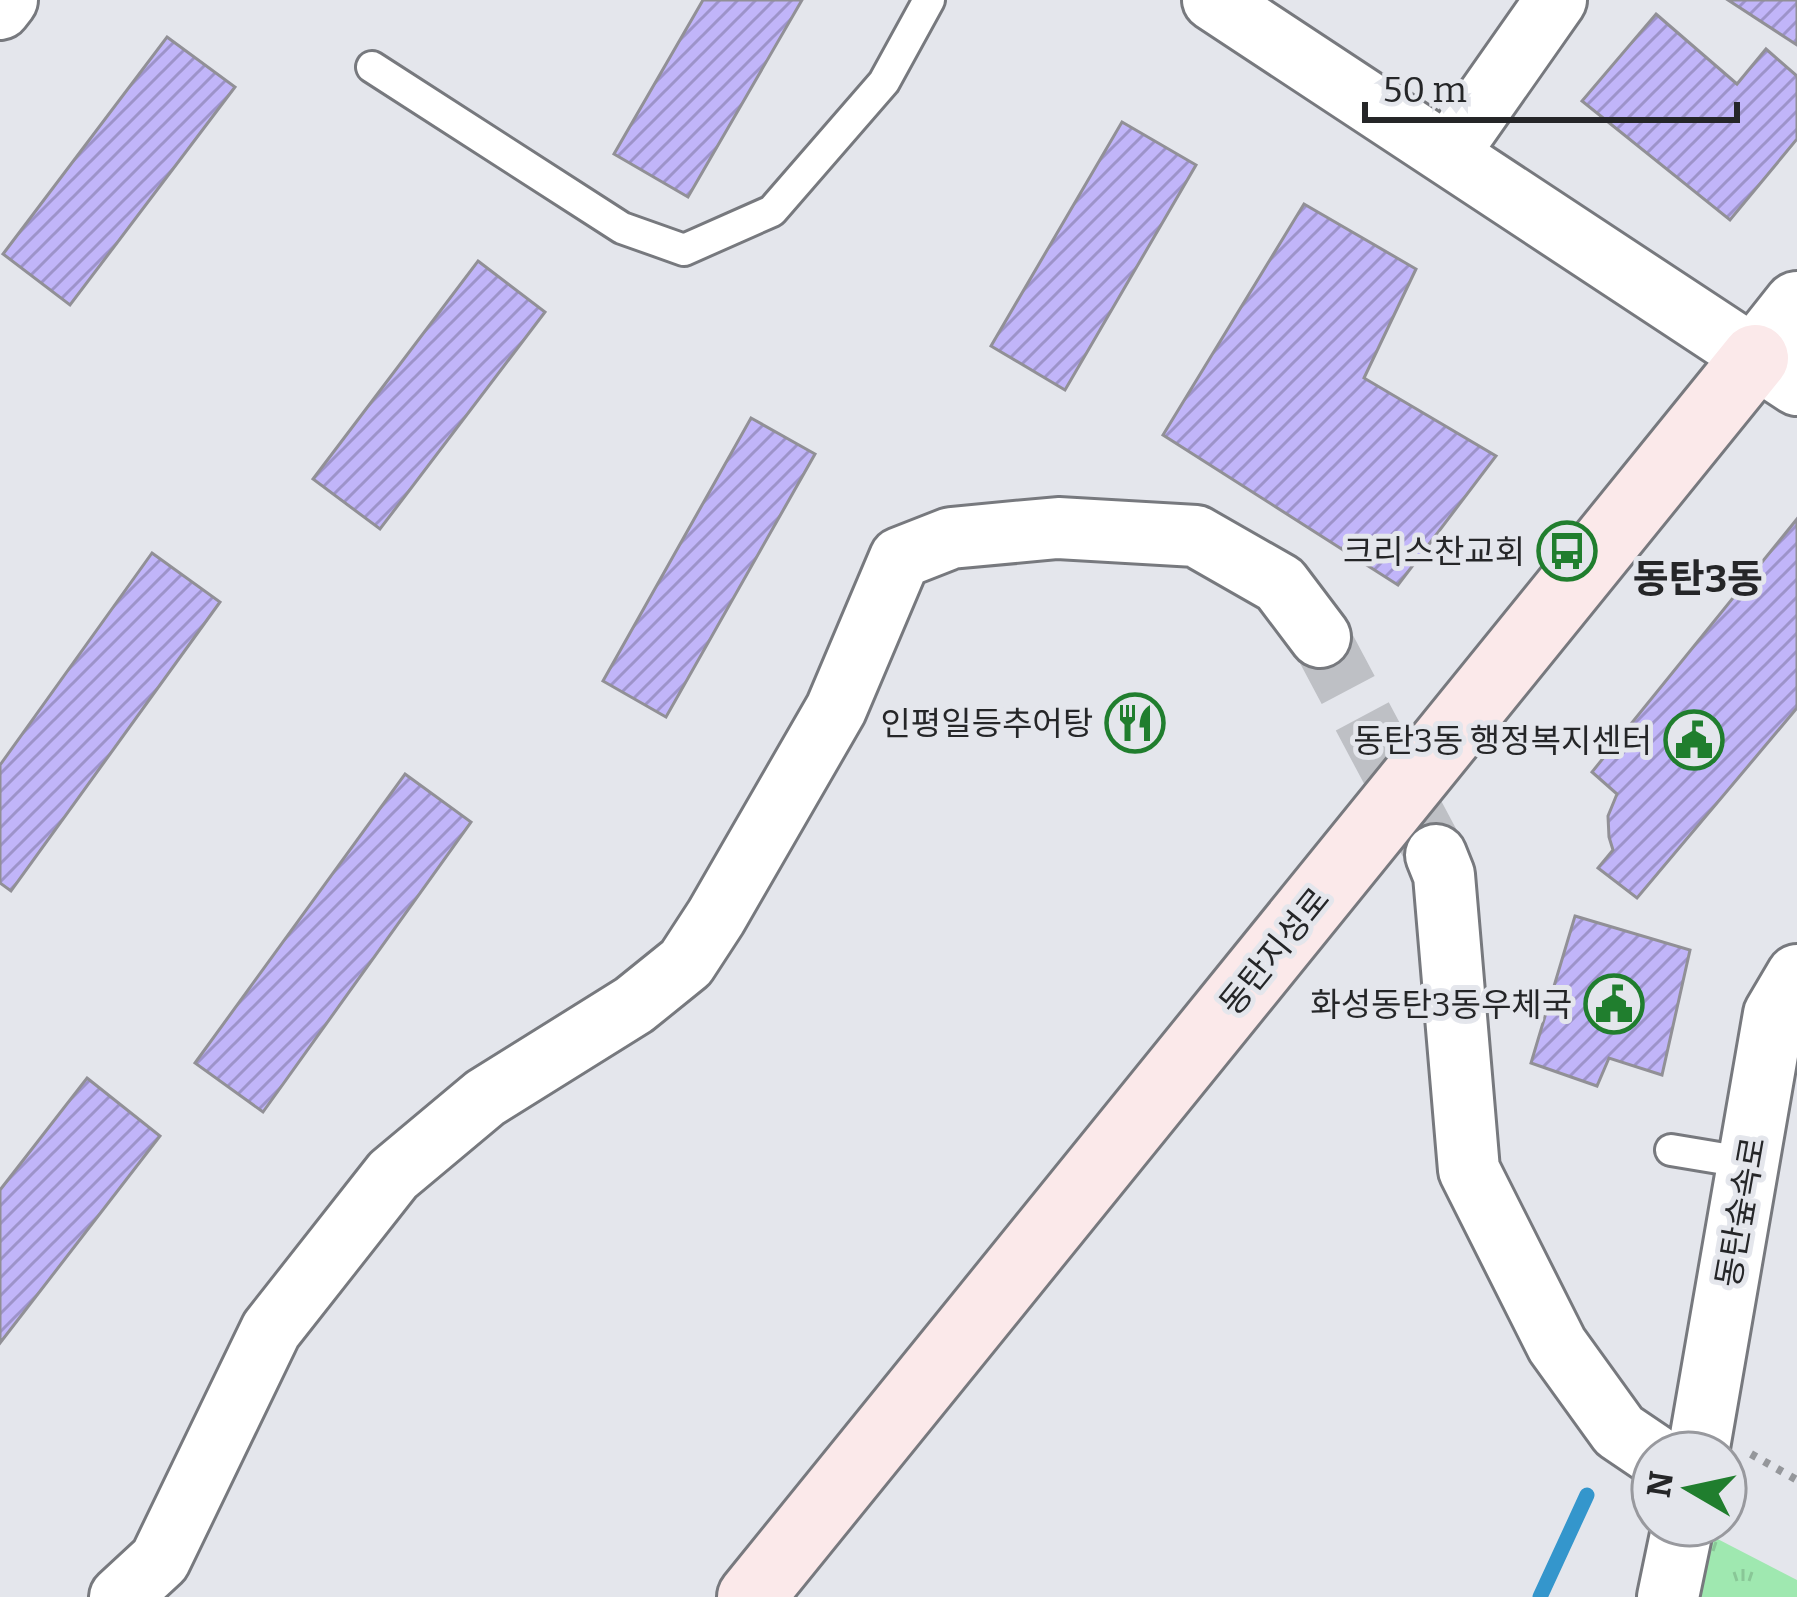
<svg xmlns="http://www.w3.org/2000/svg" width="1797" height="1597" font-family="Bitter,'Noto Sans KR',serif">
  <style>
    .grass { fill: url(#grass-tufts) }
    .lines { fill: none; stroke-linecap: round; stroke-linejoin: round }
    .stream { stroke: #3496cc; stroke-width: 15 }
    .building { fill: url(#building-hatch); stroke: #919096; stroke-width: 3 }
    .minor-tunnel { stroke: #bec0c5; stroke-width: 60; stroke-dasharray: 60 30; stroke-linecap: butt }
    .service-casing { stroke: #77797e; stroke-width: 36 }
    .minor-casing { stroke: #77797e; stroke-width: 66 }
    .tertiary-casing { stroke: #77797e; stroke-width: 72 }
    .secondary-casing { stroke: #77797e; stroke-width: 72 }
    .path { stroke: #95979b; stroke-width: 8; stroke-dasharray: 6 9; stroke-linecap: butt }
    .service { stroke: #fff; stroke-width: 30 }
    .minor { stroke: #fff; stroke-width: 60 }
    .tertiary { stroke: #fff; stroke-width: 66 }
    .secondary { stroke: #fbe9ea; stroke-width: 66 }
    .labels { text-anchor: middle; stroke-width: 10; stroke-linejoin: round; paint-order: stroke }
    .poi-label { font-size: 33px; fill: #252628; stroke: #e4e6ec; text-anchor: end }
    .street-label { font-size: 33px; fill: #252628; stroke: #e4e6ec }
    .quarter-label { font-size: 39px; font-weight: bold; fill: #252628; stroke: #e4e6ec }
  </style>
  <defs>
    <pattern id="grass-tufts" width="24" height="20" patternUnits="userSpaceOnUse" patternTransform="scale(3)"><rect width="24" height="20" fill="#9fe8b0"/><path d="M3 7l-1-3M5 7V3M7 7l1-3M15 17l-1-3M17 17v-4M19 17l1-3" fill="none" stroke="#89c797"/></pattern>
    <pattern id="building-hatch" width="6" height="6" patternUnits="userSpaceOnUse" patternTransform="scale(3)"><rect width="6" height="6" fill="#c1b5f9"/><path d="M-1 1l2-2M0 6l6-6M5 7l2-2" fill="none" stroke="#9d93ca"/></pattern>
  </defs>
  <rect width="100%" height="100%" fill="#e4e6ec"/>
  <path class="grass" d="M1706 1533 1797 1580V1597H1669Z"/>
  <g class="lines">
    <path class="stream" d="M1540 1597 1587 1495"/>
  </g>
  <path class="building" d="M703 0H802L688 197 614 154Z
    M1728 0H1797V45Z
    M1656 14 1737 84 1766 49 1797 76V139L1730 220 1582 101Z
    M167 37 235 87 70 305 3 254Z
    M1122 122 1196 165 1065 390 991 346Z
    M1304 204 1416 269 1364 378 1496 456 1398 585 1163 435Z
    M478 261 545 312 380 529 313 479Z
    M751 418 815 454 666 717 603 681Z
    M1797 519V708L1637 898 1598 868 1613 850 1609 837 1608 816 1617 794 1592 772Z
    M152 553 220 602 11 891 0 883V765Z
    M405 774 471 822 263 1112 195 1063Z
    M1575 916 1690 950 1662 1075 1609 1058 1597 1086 1531 1063Z
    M87 1078 160 1136 0 1343V1190Z"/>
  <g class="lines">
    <path class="minor-tunnel" d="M1320 637 1436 855"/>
    <defs>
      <path id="service" d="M372 67 622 228 684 250 772 211 884 82 929 0
        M1671 1150 1749 1163"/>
      <path id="minor" d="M1213 0 1797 385
        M0 9 7 0
        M1448 154 1556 0
        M1436 855 1444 875 1469 1170 1557 1345 1619 1431 1653 1454
        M1698 1453 1774 1014 1797 975
        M120 1597 160 1560 271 1330 393 1175 485 1098 634 1005 686 963 716 917 836 709 900 558 951 538 1058 528 1196 536 1280 584 1320 637
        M1668 1597 1683 1525"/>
      <path id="tertiary" d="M1755 358 1797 305"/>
      <path id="secondary" d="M751 1597 1755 358"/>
    </defs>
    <use href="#service" class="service-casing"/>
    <use href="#minor" class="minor-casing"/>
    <use href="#tertiary" class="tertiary-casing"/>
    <use href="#secondary" class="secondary-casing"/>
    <path class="path" d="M1751 1454 1797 1480"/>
    <use href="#service" class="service"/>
    <use href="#minor" class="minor"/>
    <use href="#tertiary" class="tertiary"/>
    <use href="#secondary" class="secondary"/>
  </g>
  <defs>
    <symbol id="bus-ring" viewBox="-11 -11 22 22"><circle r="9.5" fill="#e4e6ec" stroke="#207e2e" stroke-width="1.5"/><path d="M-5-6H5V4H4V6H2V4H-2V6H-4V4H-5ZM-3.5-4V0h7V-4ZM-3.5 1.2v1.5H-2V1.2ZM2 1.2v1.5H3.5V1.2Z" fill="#207e2e"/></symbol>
    <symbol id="restaurant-ring" viewBox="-11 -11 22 22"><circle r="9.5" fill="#e4e6ec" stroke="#207e2e" stroke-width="1.5"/><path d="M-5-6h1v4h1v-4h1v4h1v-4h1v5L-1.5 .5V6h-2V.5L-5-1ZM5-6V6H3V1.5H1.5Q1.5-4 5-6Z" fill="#207e2e"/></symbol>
    <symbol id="civic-ring" viewBox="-11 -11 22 22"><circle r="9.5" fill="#e4e6ec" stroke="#207e2e" stroke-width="1.5"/><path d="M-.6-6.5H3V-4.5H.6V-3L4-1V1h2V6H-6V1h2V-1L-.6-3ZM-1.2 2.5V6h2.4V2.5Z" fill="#207e2e"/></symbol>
  </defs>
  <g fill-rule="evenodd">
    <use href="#bus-ring" x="1534" y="518" width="66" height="66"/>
    <use href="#restaurant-ring" x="1102" y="690" width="66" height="66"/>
    <use href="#civic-ring" x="1661" y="707" width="66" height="66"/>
    <use href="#civic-ring" x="1581" y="971" width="66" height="66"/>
  </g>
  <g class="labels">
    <g class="poi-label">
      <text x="1525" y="563">크리스찬교회</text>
      <text x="1093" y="735">인평일등추어탕</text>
      <text x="1652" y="752">동탄3동 행정복지센터</text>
      <text x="1572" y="1016">화성동탄3동우체국</text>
    </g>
    <g class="street-label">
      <text transform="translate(1274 951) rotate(-51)" y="12">동탄지성로</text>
      <text transform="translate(1740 1212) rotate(-80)" y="12">동탄숲속로</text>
    </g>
    <g class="quarter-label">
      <text x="1698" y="592">동탄3동</text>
    </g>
  </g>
  <g transform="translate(1689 1489) rotate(279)"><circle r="57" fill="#e4e6ec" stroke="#98999e" stroke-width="3"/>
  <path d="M0-9L21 45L0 30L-21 45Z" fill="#207e2e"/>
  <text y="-18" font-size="33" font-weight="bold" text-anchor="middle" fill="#252628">N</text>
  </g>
  <path d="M1365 102v18h372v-18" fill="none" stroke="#252628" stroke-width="6"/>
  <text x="1383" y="102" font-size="36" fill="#252628" stroke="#e4e6ec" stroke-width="9" paint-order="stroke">50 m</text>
</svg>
